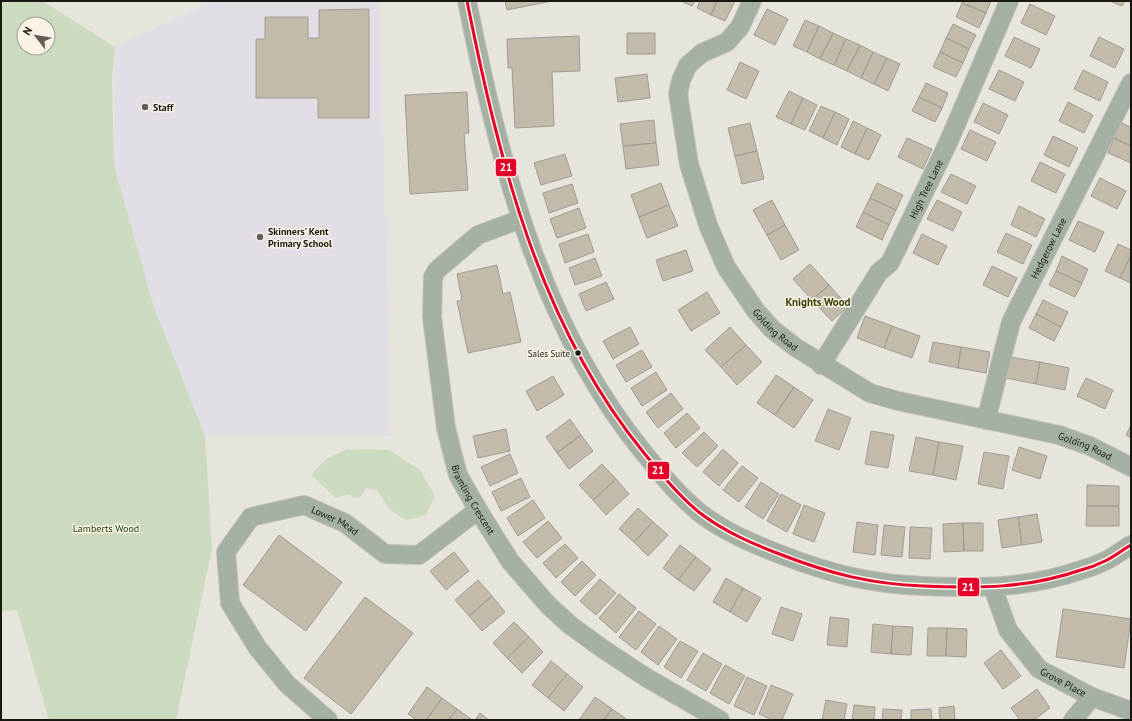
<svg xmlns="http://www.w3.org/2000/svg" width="1132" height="721" font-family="'PT Sans',sans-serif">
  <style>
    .education { fill: #e3dde5 }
    .green { fill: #ccdbc0; fill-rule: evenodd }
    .building { fill: #c3bba9; stroke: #9e9c96 }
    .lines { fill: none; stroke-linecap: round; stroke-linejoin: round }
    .minor-casing { stroke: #c1beb9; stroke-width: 20 }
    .minor { stroke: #a4b0a4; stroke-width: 18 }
    .bus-1-casing { stroke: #f9f2e5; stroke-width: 6 }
    .bus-1 { stroke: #e4002b; stroke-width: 3 }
    .poi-dot { fill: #625f59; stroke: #f9f2e5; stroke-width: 1.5 }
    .bus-dot { fill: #1a1813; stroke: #f9f2e5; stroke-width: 1.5 }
    .labels { text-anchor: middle; stroke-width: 3; stroke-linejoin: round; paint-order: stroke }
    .bus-label { font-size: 9px; fill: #1a1813; stroke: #f9f2e5; text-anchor: end }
    .poi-label { font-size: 10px; font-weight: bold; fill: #1a1813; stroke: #f9f2e5; text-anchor: start }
    .street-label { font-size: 10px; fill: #1a1813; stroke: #f9f2e5 }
    .park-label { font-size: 10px; fill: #194400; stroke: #f9f2e5 }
    .neighbourhood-label { font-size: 11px; font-weight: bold; fill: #384103; stroke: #f9f2e5 }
    .line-badge { stroke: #f9f2e5; stroke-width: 1.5 }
    .badge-label { font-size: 11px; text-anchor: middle; font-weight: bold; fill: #fff }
  </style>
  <rect width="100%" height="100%" fill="#e7e4dc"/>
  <path class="education" d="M213 1H380L391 436H205L154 307 114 166 115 47Z"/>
  <path class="green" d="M1 1H43L115 47 112 78 114 166 154 307 205 436 212 549 176 720H49L17 610 1 612ZM24 24H48V48H24Z
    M347 449 389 450 420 470 435 496 426 515 406 520 390 510 377 490 366 488 360 497 354 498 350 494 336 498 311 475 326 459Z"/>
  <path class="building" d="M505 1H552L507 10Z
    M681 1H695L692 6Z
    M700 1H717L711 15 697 8Z
    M717 1H735L725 21 711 15Z
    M963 1H991L986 13 962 3Z
    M1110 1H1125L1122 6Z
    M962 3 986 13 979 28 956 17Z
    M1030 4 1055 16 1046 35 1021 23Z
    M369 9V118H318V98H256V39H265V17H308V38H319V10Z
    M767 9 788 19 775 45 754 35Z
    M805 20 819 26 807 52 793 46Z
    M953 24 976 35 969 49 946 38Z
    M819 26 833 33 820 59 807 52Z
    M627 33H655V54H627Z
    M833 33 846 39 834 65 820 59Z
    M579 36 580 71 552 72 554 126 515 128 512 68H508L507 39Z
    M1014 37 1040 49 1031 68 1005 56Z
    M1099 37 1124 49 1115 68 1090 56Z
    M946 38 969 49 963 63 940 52Z
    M846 39 860 45 847 71 834 65Z
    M860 45 873 52 861 78 847 71Z
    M873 52 887 58 874 84 861 78Z
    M940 52 963 63 956 77 933 67Z
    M887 58 900 64 888 91 874 84Z
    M740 62 759 71 746 99 727 90Z
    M999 70 1024 82 1015 101 989 89Z
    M1083 70 1108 82 1100 101 1074 89Z
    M647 74 650 98 618 102 615 78Z
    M926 83 948 93 942 108 919 97Z
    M789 91 803 98 791 124 776 117Z
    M467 92 469 133H464L468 190 410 194 405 95Z
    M919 97 942 108 935 122 912 111Z
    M803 98 817 105 805 130 791 124Z
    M1068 102 1093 115 1084 133 1059 121Z
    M983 103 1008 115 999 134 974 122Z
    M821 106 835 112 823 138 809 131Z
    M835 112 849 119 837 145 823 138Z
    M654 120 656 143 623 146 620 124Z
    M853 121 867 128 855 154 841 147Z
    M750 123 757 151 735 156 728 128Z
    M1121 123 1131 127V146L1114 138Z
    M867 128 881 135 869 160 855 154Z
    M970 130 996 142 987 161 961 149Z
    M1053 136 1078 148 1069 167 1044 155Z
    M907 138 932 149 923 169 898 157Z
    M1114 138 1131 146V163L1108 153Z
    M656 143 659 165 626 169 623 146Z
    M757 151 764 179 742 184 735 156Z
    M565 154 572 176 541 185 534 163Z
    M1040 162 1065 174 1056 193 1031 181Z
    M951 174 976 186 967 204 941 192Z
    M1100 178 1126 191 1117 209 1091 196Z
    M661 183 669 205 639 217 631 195Z
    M877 183 903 195 896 210 870 198Z
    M572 184 578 203 549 213 543 193Z
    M870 198 896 210 889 225 863 212Z
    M772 200 785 225 767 235 753 210Z
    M937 200 962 212 953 231 927 219Z
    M669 205 678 226 647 238 639 217Z
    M1019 206 1045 219 1036 237 1011 225Z
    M579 208 586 228 557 238 550 219Z
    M863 212 889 225 882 240 856 227Z
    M1078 221 1104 232 1095 252 1069 240Z
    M785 225 799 250 781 260 767 235Z
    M1006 233 1032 245 1023 264 997 252Z
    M588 234 594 252 565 263 559 244Z
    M922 234 947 246 938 265 913 253Z
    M1118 244 1131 250V255L1120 278 1105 271Z
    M686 250 693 271 663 281 656 260Z
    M1131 255V283L1120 278Z
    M1062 256 1088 269 1082 283 1056 271Z
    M595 258 602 276 575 285 569 268Z
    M810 264 829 285 812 300 793 279Z
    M497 265 503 294 510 292 521 342 468 353 457 301 462 300 457 274Z
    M992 266 1017 278 1008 297 983 285Z
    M1056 271 1082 283 1075 297 1049 285Z
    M606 282 614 299 586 311 579 294Z
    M829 285 848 306 832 321 812 300Z
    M707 292 720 313 691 331 678 310Z
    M1043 300 1068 312 1061 327 1036 314Z
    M1036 314 1061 327 1054 341 1029 328Z
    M865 316 892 326 884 348 857 338Z
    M892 326 920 336 912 358 884 348Z
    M630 327 639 344 613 359 603 341Z
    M730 327 746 345 721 367 705 350Z
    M933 342 961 347 958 368 929 362Z
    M746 345 762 362 737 385 721 367Z
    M961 347 990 352 986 373 958 368Z
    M642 350 652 367 626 382 616 365Z
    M1010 357 1040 362 1036 384 1006 378Z
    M1040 362 1069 368 1065 390 1036 384Z
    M656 372 667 390 642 406 631 388Z
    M776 375 794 387 775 415 757 403Z
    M553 376 564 395 537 411 526 391Z
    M1086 378 1113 390 1105 409 1077 396Z
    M794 387 813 400 794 428 775 415Z
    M671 393 683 409 658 428 646 412Z
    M828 409 851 418 839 450 815 441Z
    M687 413 700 428 676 448 664 433Z
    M570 419 581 435 557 453 546 437Z
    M1131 425V438L1126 435Z
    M506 429 510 451 478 458 473 436Z
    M871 431 894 435 888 468 865 464Z
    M704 432 718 446 697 467 682 453Z
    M581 435 593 451 569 469 557 453Z
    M916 437 939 442 933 475 909 471Z
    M939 442 963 446 956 480 933 475Z
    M1019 447 1047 456 1040 479 1012 470Z
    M723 449 738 463 719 486 703 472Z
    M984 452 1009 456 1003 489 978 484Z
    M510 454 518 473 490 486 481 467Z
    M602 464 616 479 593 500 579 485Z
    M742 466 758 478 739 502 723 490Z
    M521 478 530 497 501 511 492 492Z
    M616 479 629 494 606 515 593 500Z
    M761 482 779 494 763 519 745 507Z
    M1087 485 1119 486V506H1087Z
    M781 494 801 505 787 532 767 521Z
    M533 500 545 518 518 536 507 518Z
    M804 505 825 513 814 542 793 534Z
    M1087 506H1119V526H1086Z
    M638 508 653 522 634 542 619 529Z
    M1037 514 1042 542 1022 545 1018 517Z
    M1018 517 1022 545 1002 548 998 520Z
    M548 521 562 538 537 558 523 542Z
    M653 522 668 535 648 556 634 542Z
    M857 522 878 525 875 555 853 552Z
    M963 523H983V551H964Z
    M963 523 964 551 944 552 943 524Z
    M884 525 905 527 902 557 881 555Z
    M910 527 932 528 930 559 909 558Z
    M279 535 342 582 306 631 243 585Z
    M565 544 578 558 556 578 543 563Z
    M680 545 696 557 678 580 663 568Z
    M454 552 469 571 446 590 430 571Z
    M696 557 711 569 694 591 678 580Z
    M582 561 596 575 575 596 561 582Z
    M726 578 743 588 730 612 713 602Z
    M600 579 616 593 596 615 580 601Z
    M478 580 492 596 469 616 455 600Z
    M743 588 761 598 747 622 730 612Z
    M619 594 636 608 616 633 599 618Z
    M492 596 505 612 482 631 469 616Z
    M365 597 413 633 351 714 304 678Z
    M781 607 802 614 793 641 772 634Z
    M1063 609 1131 619 1124 668 1056 657Z
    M639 611 656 624 636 650 619 637Z
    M830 617 849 619 847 647 827 645Z
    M514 622 529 637 507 658 493 643Z
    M873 624 893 626 891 654 871 652Z
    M659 626 677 639 658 665 641 652Z
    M893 626 913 627 911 655 891 654Z
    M928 628H947L946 656H927Z
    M947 628 967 629 966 657 946 656Z
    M529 637 543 652 522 673 507 658Z
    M680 641 698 651 681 678 664 667Z
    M1001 650 1021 676 1003 689 984 663Z
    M703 653 722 664 706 691 687 680Z
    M551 661 567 674 548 698 532 685Z
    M725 665 745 676 729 704 710 693Z
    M567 674 583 687 564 711 548 698Z
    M747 677 767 686 754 715 734 706Z
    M771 685 793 694 782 720H772L759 714Z
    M427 687 442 698 426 720H417L408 714Z
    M1037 689 1050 708 1034 720H1020L1011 708Z
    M595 697 612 709 604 720H579Z
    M442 698 457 709 448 720H426Z
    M826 700 847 704 844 720H822Z
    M854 705 875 707 874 720H852Z
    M954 706 955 720H940L939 708Z
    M457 709 471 719V720H448Z
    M612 709 628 720H604Z
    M883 709 902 710 901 720H882Z
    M931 709 932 720H911V710Z
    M480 713 489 720H475Z"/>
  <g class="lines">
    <defs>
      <g id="minor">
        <path d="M467 1C499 160 539 325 644 453 661 474 679 496 700 513 725 532 753 544 782 555 831 574 871 584 923 586 979 588 1026 589 1081 570 1089 568 1097 565 1105 561 1114 557 1122 550 1131 545"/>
        <path id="s1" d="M752 1 740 27 727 42 702 53 688 65 681 80 678 94 689 164 708 225 726 267 756 311 772 329 795 347 870 393 898 401 1059 435 1090 446 1131 467"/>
        <path id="s2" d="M521 219 478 235 437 270 433 277 432 317 446 428 458 475 478 510 510 561 548 605 570 625 603 649 647 678 720 720"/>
        <path id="s3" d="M821 365 879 272 890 263 948 143 1009 1"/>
        <path id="s4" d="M986 420 1011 322 1131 83"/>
        <path id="s5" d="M993 588 1008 630 1039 669 1092 697 1131 711"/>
        <path id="s6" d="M328 720 287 684 257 647 230 603 226 552 251 517 304 505 345 523 385 554 419 555 478 510"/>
        <path d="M1073 720 1092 697"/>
      </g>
    </defs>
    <use href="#minor" class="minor-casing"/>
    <use href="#minor" class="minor"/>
    <defs>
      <path id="bus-1" d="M467 1C499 160 539 325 644 453 661 474 679 496 700 513 725 532 753 544 782 555 831 574 871 584 923 586 979 588 1026 589 1081 570 1089 568 1097 565 1105 561 1114 557 1122 550 1131 545"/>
    </defs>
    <use href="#bus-1" class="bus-1-casing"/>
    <use href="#bus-1" class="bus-1"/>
  </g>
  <g class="poi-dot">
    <circle cx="145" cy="107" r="4"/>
    <circle cx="260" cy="237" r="4"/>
  </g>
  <circle class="bus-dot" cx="578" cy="353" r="3.5"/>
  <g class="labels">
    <g class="bus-label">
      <text x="570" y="357">Sales Suite</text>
    </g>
    <g class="poi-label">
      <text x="153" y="111">Staff</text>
      <text x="268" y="235">Skinners' Kent<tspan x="268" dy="12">Primary School</tspan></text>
    </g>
    <g class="street-label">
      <text dy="4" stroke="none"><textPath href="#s3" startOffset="206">High Tree Lane</textPath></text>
      <text dy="4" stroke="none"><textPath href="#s4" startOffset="184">Hedgerow Lane</textPath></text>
      <text dy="4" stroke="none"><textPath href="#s1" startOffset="386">Golding Road</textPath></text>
      <text dy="4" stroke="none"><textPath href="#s1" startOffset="722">Golding Road</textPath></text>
      <text dy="4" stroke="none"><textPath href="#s2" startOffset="337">Bramling Crescent</textPath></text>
      <text dy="4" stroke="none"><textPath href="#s6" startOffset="337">Lower Mead</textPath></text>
      <text dy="4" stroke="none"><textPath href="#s5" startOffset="122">Grove Place</textPath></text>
    </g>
    <g class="park-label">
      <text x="106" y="532">Lamberts Wood</text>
    </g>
    <g class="neighbourhood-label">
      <text x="818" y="306">Knights Wood</text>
    </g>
  </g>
  <g class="line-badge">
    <rect x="495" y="158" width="22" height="19" rx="4" fill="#e4002b"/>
    <rect x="647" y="461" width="23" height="19" rx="4" fill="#e4002b"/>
    <rect x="957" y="577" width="23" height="20" rx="4" fill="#e4002b"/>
  </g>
  <g class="badge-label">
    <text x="506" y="171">21</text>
    <text x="658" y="474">21</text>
    <text x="968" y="591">21</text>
  </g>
  <rect width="1132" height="721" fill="none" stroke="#1a1813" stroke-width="4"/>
  <g transform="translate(36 36) rotate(301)"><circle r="19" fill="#f9f2e5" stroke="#a09b91"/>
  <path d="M0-3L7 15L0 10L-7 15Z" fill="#625f59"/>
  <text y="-6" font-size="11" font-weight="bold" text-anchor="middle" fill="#1a1813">N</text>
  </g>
</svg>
